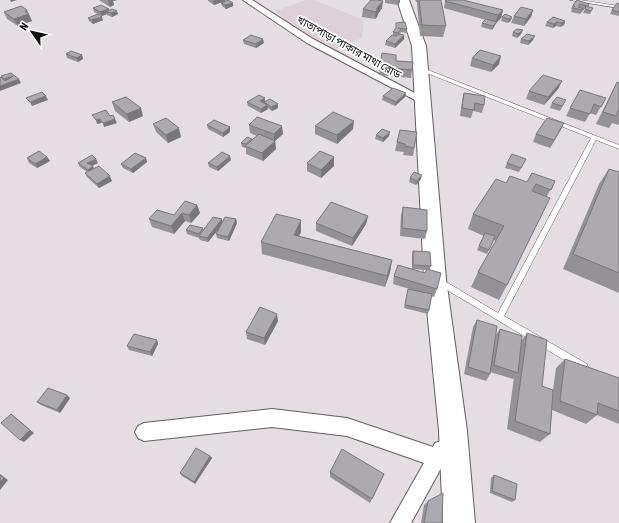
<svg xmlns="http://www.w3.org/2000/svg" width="619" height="523" font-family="'Asap Condensed','Noto Sans Bengali',sans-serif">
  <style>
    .built { fill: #ddd0d9 }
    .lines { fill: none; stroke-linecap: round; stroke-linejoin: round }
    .lane-casing { stroke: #635e62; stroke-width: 1 }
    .street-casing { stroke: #635e62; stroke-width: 2 }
    .highway-casing { stroke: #635e62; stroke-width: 2 }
    .lane { fill: #fff; fill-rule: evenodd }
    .street { fill: #fff; fill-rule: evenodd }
    .highway { fill: #fff; fill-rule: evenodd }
    .wall { fill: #949296 }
    .shaded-wall { fill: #78777a }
    .building { fill: #acaaaf; stroke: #78777a }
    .labels { text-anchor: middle; stroke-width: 3.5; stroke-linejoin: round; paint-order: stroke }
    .far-street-label { font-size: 11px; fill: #110f10; stroke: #fff }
  </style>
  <rect width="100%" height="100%" fill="#e4dee2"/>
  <path class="built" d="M306 0H314L364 20 362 38 335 49 299 31 275 11Z"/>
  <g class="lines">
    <defs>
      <path id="lane" d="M570 0H580L619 6V8Z
        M419 68H423L619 145V149L596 140 504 316 587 364 588 367 587 370 584 371 581 370 437 284 436 282 437 280H443L498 313 591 138 419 70Z"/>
      <path id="street" d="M243 0H252L313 39 426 99 421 102 417 101 307 43Z
        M272 409 347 418 433 447 435 443 442 441 449 443 451 450 411 523H390L424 463 347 436 272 427 144 441 138 438 135 432 138 426 144 423Z"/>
      <path id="highway" d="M397 0H409L426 46 446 279 467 431 475 523H443L439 431 424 279 412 46Z"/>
    </defs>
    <use href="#lane" class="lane-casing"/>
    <use href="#street" class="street-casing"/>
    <use href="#highway" class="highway-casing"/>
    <use href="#lane" class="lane"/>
    <use href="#street" class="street"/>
    <use href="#highway" class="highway"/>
  </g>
  <path class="wall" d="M99 0H117L113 1 114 5 110 7Z
    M208 0H225V1L214 5 208 1Z
    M385 0H400V2L398 5 385 3Z
    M415 0H441L446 26 443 37 420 36 417 4V2H416Z
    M577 0 589 4 588 7 593 8 590 14 583 13 585 9H584L582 12 580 14 571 12 572 9H571L573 5Z
    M445 1 503 10 501 18 497 22 495 25 492 30 481 27 482 23 486 20 444 8Z
    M221 3 233 6 226 9 222 6Z
    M619 4V16L610 14 612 10Z
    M93 8 109 9V10L118 14 112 17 107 15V14L102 16 94 12Z
    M382 8 378 14 377 17 375 19 362 17 363 9Z
    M533 10 531 17 524 26 511 23 514 16Z
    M4 12 28 13 32 21 18 26 7 19Z
    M502 17H512L511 20 508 23 501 21Z
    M88 18 103 20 93 24 89 21Z
    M565 21 564 25 560 27 556 26 553 28 545 26 547 22Z
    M396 23 407 29 406 33 401 32 400 34 404 39 395 48 385 45 386 41 393 35V32L396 29Z
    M523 30 521 34 517 38 512 36 513 32Z
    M521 39 533 40 528 45 520 43Z
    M243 40 264 43 256 48 244 44Z
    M382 53 412 70 411 78 379 75Z
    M66 54 82 55 83 59 78 62 67 58Z
    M472 58 499 64 491 72 470 66Z
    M562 81 558 89 544 105 526 99 529 91Z
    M617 82 619 83V125L612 123 609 128 596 124Z
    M406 93 405 97 395 106 382 100 383 96Z
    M464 93 484 105 482 113 473 111 471 118 460 116 462 101Z
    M265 98V101L278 108 272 111 268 108V109L261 113 248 106 247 102Z
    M606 98 596 115 590 113 585 122 566 116 570 108Z
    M112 102 143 116 129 122 115 111Z
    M552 103 564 104 560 111 550 108Z
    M564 123 560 131 550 148 533 142 536 134Z
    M153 124 181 137 168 143 156 132Z
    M207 125 230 127V132L223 137 208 129Z
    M249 125 283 134 275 141 276 149 263 161 246 154V148L242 147 241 143 252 139V140L257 136 250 133Z
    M315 126 353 129 337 144 315 134Z
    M417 132 413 156 403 155 404 152 395 151 397 142Z
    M376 135 389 136 383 142 375 139Z
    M47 157 50 161 37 168 29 163 27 158Z
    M146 158 147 162 133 173 123 168 121 164Z
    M526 159 519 172 505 168 507 163Z
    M231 160 218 171 209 167 208 163Z
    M78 163H98L92 166H93L94 169 112 181 99 188 87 177 85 173 87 172 80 167Z
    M307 163 334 166 321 178 307 171Z
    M609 169 619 172V293L563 269 599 184Z
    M410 178 421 179 416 185 409 182Z
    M555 181 547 196 507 285 499 300 471 287 478 272 496 241 494 240 487 254 477 250 484 236 468 229 473 214 506 183Z
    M197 205 200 213 191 223 185 221 174 234 152 227 149 219 174 215Z
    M403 207 427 231 425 239 400 236 401 215Z
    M368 216 366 224 352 246 316 231V223Z
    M222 219V223L236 219 237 223 229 241 217 238 216 234 221 225 208 242 200 240 199 238 187 234 186 230 204 229Z
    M301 232 299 236 392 260 390 272 385 287 262 254 261 242Z
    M413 251 431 266 429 270 437 289 434 297 431 296 429 310 428 314 404 308 408 289 416 291 393 284 394 276 425 273 426 270 412 269V255Z
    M477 320 495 336 500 329 522 340 527 333 542 386 553 390 556 368 565 359 619 378V424L597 415 586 424 552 410 550 434 540 442 507 429 514 377 513 379 490 372V374L486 381 464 374 473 327Z
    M278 321 265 345 247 339 246 332Z
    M157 340 158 344 152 356 129 350 127 346Z
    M70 398 60 413 41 405 37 402Z
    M210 456 212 458 195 484 182 476 180 473Z
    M330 472 384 474 370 503 330 477Z
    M494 475 515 500 512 502 490 493 491 478Z
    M428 501 442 523H421L424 505Z"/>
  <path class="shaded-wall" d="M10 0H17L11 2Z
    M108 0H117L113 1 114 5 110 7Z
    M216 0H225V1L214 5 213 1Z
    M399 0H400V2L398 5V1Z
    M383 1 382 8 378 14 377 17 375 19 376 9Z
    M233 3V6L226 9 225 5Z
    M109 9 110 13 106 12 107 14 102 16 100 12Z
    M27 10 32 21 18 26 14 19 25 11Z
    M503 10 501 18 497 22 495 25 492 30 493 26 496 22 498 15Z
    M533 10 531 17 524 26 526 19Z
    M117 11 118 14 112 17 111 13Z
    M102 17 103 20 93 24 91 20Z
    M512 17 511 20 508 23 509 19Z
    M565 21 564 25 560 27 562 23Z
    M557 22 556 26 553 28 554 24Z
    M523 30 521 34 517 38 518 34Z
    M404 35V39L395 48V44Z
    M535 36 533 40 528 45 529 41Z
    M263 39 264 43 256 48V44Z
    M82 55 83 59 78 62 77 58Z
    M501 56 499 64 491 72 493 65Z
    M13 76 6 83 4 79Z
    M19 79 21 83 0 91V86Z
    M562 81 558 89 544 105 548 97Z
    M406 93 405 97 395 106 396 102Z
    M46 96 48 100 32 106 30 102Z
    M265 98V102H264V103L260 101Z
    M278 104V108L272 111 271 107Z
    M267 105 268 109 261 113V109Z
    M141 108 143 116 129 122 127 114Z
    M100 119 102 123 97 124 96 120Z
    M115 119 117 123 104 127 103 123Z
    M354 121 353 129 337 144V135Z
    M564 123 560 131 550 148 554 140Z
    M282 126 283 134 275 141 276 149 263 161 262 153 274 142V134Z
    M230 127V132L223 137V133Z
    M179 128 181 137 168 143 166 135Z
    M390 132 389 136 383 142V138Z
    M230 156 231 160 218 171 217 167Z
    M47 157 50 161 37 168 35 164Z
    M334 157V166L321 178V170Z
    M146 158 147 162 133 173 131 169Z
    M96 159 98 163 89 167 87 163Z
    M93 166 95 171 90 174 88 170Z
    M422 175 421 179 416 185 417 181Z
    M110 176 112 181 99 188 97 184Z
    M197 205 200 213 191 223 189 215Z
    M182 213 185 221 174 234 171 226Z
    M368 216 366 224 352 246 353 238Z
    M222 219 223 224 208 242 207 238Z
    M236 219 237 223 229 241 228 237Z
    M301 220V232L294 247V235Z
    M392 260 390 272 385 287 387 276Z
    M277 314 278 321 265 345 264 338Z
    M157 340 158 344 152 356 150 352Z
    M67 395 70 398 60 413 57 410Z
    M11 414 34 433 24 442 20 440Z
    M210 456 212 458 195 484 194 482Z
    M0 474 8 480 0 490Z"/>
  <path class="building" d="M228 0 233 3 225 5 221 3Z
    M371 0H378L383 1 376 9H378L376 12 363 9Z
    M419 0H441L446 26 422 25Z
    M446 0H463L503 10 498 15 445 1Z
    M577 0 589 4 588 6 580 4 578 7 584 9 582 10 573 8 575 6 573 5Z
    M617 3 619 4V12L612 10Z
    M101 5 109 9 100 12 93 8Z
    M21 6 27 10 25 11 29 14 14 19 4 12Z
    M586 6 593 8 591 11 585 9Z
    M521 7 533 10 526 19 514 16Z
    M112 9 117 11 111 13 106 12Z
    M98 14 102 17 91 20 88 18Z
    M505 14 512 17 509 19 502 17Z
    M553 17 565 21 562 23 557 22 554 24 547 22Z
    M486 19 497 22 493 26 482 23Z
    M405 22 407 29 398 28 401 29 398 33 393 32 396 28V23Z
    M517 29 523 30 518 34 513 32Z
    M399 34 404 35 395 44 386 41 392 35 396 36Z
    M527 34 535 36 529 41 521 39Z
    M251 35 263 39 256 44 243 40Z
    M480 50 501 56 493 65 472 58Z
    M71 51 82 55 77 58 66 54Z
    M382 53 396 55V61L413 62 412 70 380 67Z
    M11 73 19 79 0 86V78L1 77 5 81 13 76 4 79 1 76Z
    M543 75 562 81 548 97 529 91Z
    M617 82 619 83V111H618L616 116 603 112Z
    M393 88 406 93 396 102 383 96Z
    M580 90 606 98 601 107 594 104 590 114 570 108Z
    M42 92 46 96 30 102 26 98Z
    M464 93 485 96 484 105 475 103 474 110 462 108Z
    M259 95 265 98 260 101 267 105 261 109 247 102Z
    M126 97 141 108 127 114 112 102Z
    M557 97 566 100 562 106 552 103Z
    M270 99 278 104 271 107 264 102Z
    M106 110 110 116 113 115 115 119 103 123 100 119 96 120 92 115Z
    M333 112 354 121 337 135 315 126Z
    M257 117 282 126 274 134 249 125Z
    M166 118 179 128 166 135 153 124Z
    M547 118 564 123 554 140 536 134Z
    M214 120 230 127 223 133 207 125Z
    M382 129 390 132 383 138 376 135Z
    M400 130 417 132 414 148 405 146V144L397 142Z
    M259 134 275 141 262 153 245 146Z
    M247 137 252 139 246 144 241 143Z
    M39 151 47 157 35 164 27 158Z
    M320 151 334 157 321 170 307 163Z
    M222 152 230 156 217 167 208 163Z
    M135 153 146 158 131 169 121 164Z
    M512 154 526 159 521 168 507 163Z
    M92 155 96 159 87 163 93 166 88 170 78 163Z
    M99 166 110 176 97 184 85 173Z
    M609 169 619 172V273L573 254Z
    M414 172 422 175 417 181 410 178Z
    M532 173 555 181 551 190 536 184 532 191 550 198 507 285 478 272 504 226 473 214 496 179 506 183 510 176 527 182Z
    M185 201 197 205 189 215 182 213 171 226 149 219 157 210 174 215Z
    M331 202 368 216 353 238 316 223Z
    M403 207 427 210V231L402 228Z
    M276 214 301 220 294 235 392 260 387 276 261 242Z
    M213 217 222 219 207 238 199 236Z
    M225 217 236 219 228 237 216 234Z
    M190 225 203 228 199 234 186 230Z
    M485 233 495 236 489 250 479 246Z
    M413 251 430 252 431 266 413 265Z
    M398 265 425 273 427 269 441 273 437 289 394 276Z
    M408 289 432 294 429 310 405 305Z
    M260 307 277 314 264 338 246 332Z
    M477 320 497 326 490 374 468 367Z
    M500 329 522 336 518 373 494 365Z
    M527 333 547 340 542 386 553 390 550 434 515 421Z
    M134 334 157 340 150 352 127 346Z
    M565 359 619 378V411L598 403 597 415 560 401Z
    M48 388 67 395 57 410 37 402Z
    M11 414 30 430 20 440 1 423Z
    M196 448 210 456 194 482 180 473Z
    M342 449 384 474 372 499 330 472Z
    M0 475 4 478 0 482Z
    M494 475 517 484 515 500 492 491Z
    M443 493 442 523H424L428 501Z"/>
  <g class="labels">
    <g class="far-street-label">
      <text transform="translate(349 47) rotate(29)" y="4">খাতাপাড়া পাকার মাথা রোড</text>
    </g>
  </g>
  <g transform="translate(32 32) rotate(304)" stroke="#ffffff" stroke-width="3" paint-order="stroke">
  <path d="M0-3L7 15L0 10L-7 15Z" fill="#110f10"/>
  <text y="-6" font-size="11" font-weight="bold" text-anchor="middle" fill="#110f10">N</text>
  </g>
</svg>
